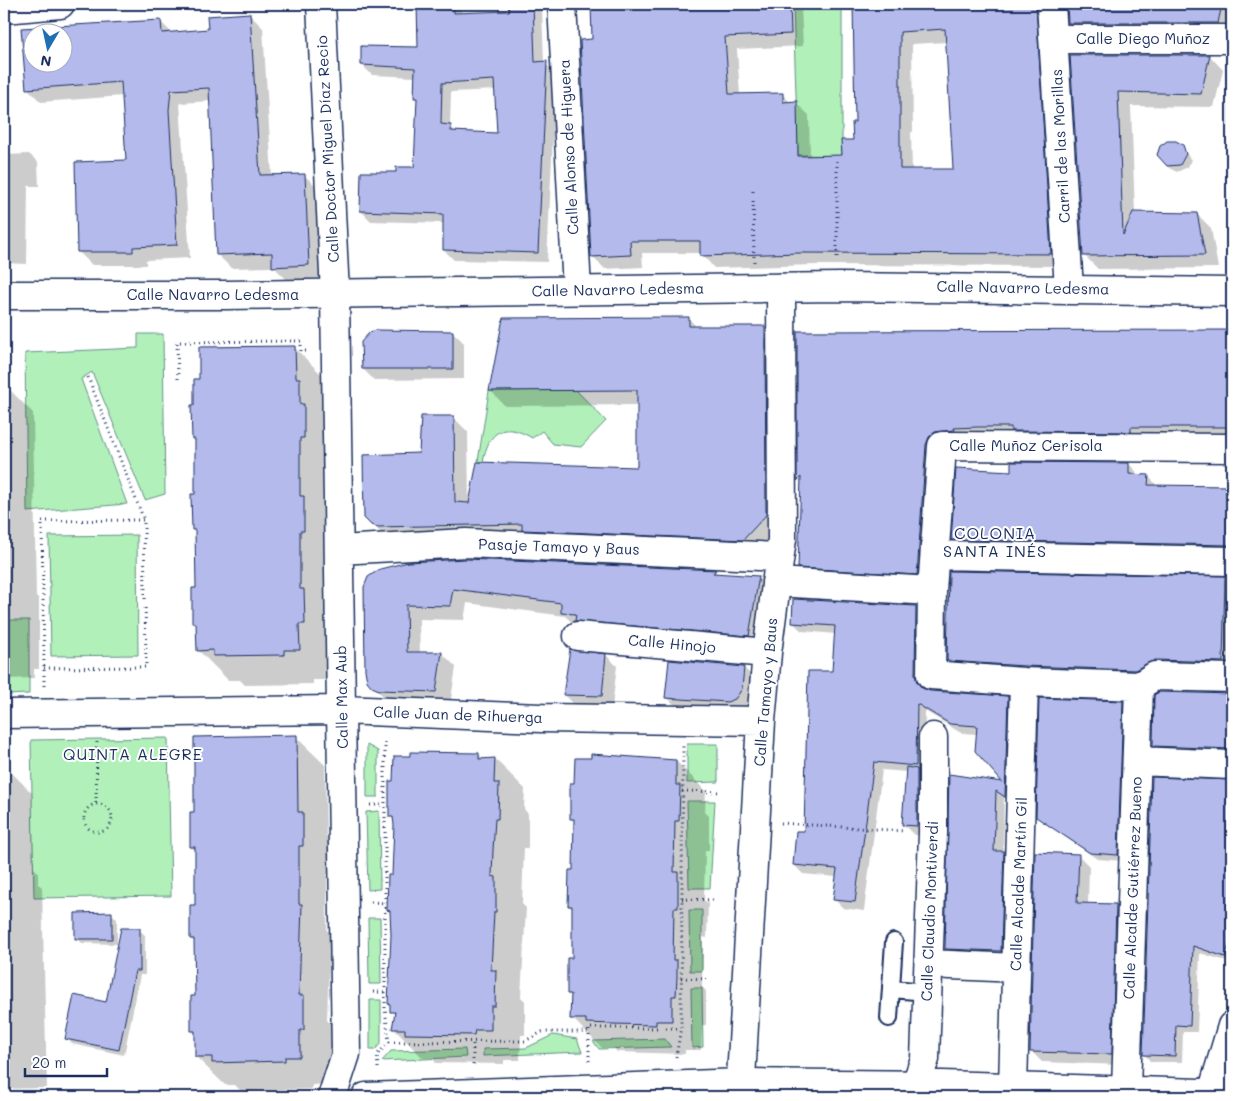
<svg xmlns="http://www.w3.org/2000/svg" width="1236" height="1101" font-family="Mali,sans-serif">
  <style>
    .green { fill: #b1f0b8; stroke: #66908b }
    .shadow { fill: #0003; fill-rule: evenodd }
    .building { fill: #b4baec; stroke: #1b2f5e; fill-rule: evenodd }
    .lines { fill: none; stroke-linecap: round; stroke-linejoin: round }
    .lane-casing { stroke: #1b2f5e; stroke-width: 20 }
    .street-casing { stroke: #1b2f5e; stroke-width: 31 }
    .secondary-casing { stroke: #1b2f5e; stroke-width: 31 }
    .primary-casing { stroke: #1b2f5e; stroke-width: 31 }
    .path { stroke: #1b2f5e; stroke-width: 3; stroke-dasharray: 1 4; stroke-linecap: butt }
    .lane { stroke: #fff; stroke-width: 16 }
    .street { stroke: #fff; stroke-width: 28 }
    .secondary { stroke: #fff; stroke-width: 28 }
    .primary { stroke: #fff; stroke-width: 28 }
    .labels { text-anchor: middle; stroke-width: 4; stroke-linejoin: round; paint-order: stroke }
    .street-label { font-size: 15px; fill: #1b2f5e; stroke: #fff }
    .neighbourhood-label { font-size: 16px; letter-spacing: 1px; fill: #1b2f5e; stroke: #fff }
  </style>
  <rect width="100%" height="100%" fill="#fff"/>
  <filter id="ink" filterUnits="userSpaceOnUse"><feTurbulence type="fractalNoise" baseFrequency=".02" numOctaves="2"/><feDisplacementMap in="SourceGraphic" scale="10" xChannelSelector="R" yChannelSelector="G"/><feConvolveMatrix kernelMatrix="1 2 1 2 8 2 1 2 1" color-interpolation-filters="sRGB"/></filter>
  <g filter="url(#ink)">
    <path class="green" d="M793 4H842V156L798 155Z
      M138 334H163L165 494 145 500 92 372 81 379 127 504 27 512 25 353 138 348Z
      M576 390 606 421 581 447 553 444 542 431 532 438C504 421 488 431 483 462L478 461 489 391Z
      M137 535 138 655 51 656 49 536Z
      M9 620H29V694L4 695 5 639H9Z
      M168 738 171 896 34 898 31 740Z
      M687 744H718V782L687 783Z
      M367 745 378 751V797H367Z
      M687 801H715L710 888H689Z
      M379 811 380 889 368 890 366 812Z
      M689 910H702V971H690Z
      M368 918H380L381 984H369Z
      M691 988H702L703 1047 692 1048Z
      M370 1000H381V1043L375 1050H370Z
      M553 1035 577 1039 582 1052 483 1056V1049L526 1048Z
      M665 1039 671 1047 599 1049 593 1041Z
      M465 1049 466 1057 382 1061 391 1051Z"/>
    <path class="shadow" d="M454 4 463 13 510 12 509 4H538L542 8 544 63 556 73 547 262 454 260 444 250V223L371 221 361 211 397 174 415 169 418 101 416 98V77L372 75 362 65 420 48 418 5ZM496 90 498 135 457 133 450 126 451 92Z
      M592 4H804V9H801L803 46 737 49 740 95 782 94 791 103H796L809 115 810 157H843L854 141 857 123 854 4H1054L1063 266 814 265 714 268 701 253H642L643 267 605 269 592 256ZM947 42 954 170H912L911 132H913L912 44Z
      M1067 4H1232V26L1082 35 1069 23Z
      M250 15 263 28 272 176 304 175 318 188 322 278 287 280 274 267 231 268 218 255 211 101 180 103 190 258 146 260V265H92L78 251 127 161 123 96 41 102 27 88 23 29 161 22 173 34 209 30ZM32 32H62V62H32Z
      M1232 55V258L1228 254 1229 56Z
      M1071 56H1210L1223 70 1214 107 1131 106 1135 213 1197 214 1211 228 1218 268 1098 269 1084 255Z
      M1179 143 1191 160 1188 167 1177 172 1169 168 1158 155Z
      M29 154 38 162 39 186H28L27 264 4 263V155Z
      M689 319 698 328 764 327 779 342 781 530 759 554 388 540 365 517 453 417 468 432 469 504 638 468 639 405 505 406 491 391Z
      M1232 331V434H1138L942 440 925 582 807 575 800 567 802 483 799 480 798 333Z
      M453 332 464 343V379L374 380 363 369Z
      M295 348 325 378 329 680H313V684L245 685 240 680H228L198 650V627L194 623 197 590V534L193 530 196 495V442L193 438Z
      M4 384 33 413 36 596 39 599V669H34V678L4 679Z
      M1129 464 1136 471V476H1148L1155 483V486L1225 487V479H1232V552L959 546 952 539 1012 472Z
      M466 560 715 571 719 575 759 577 773 592 763 649 577 627 565 616 467 603 464 620 419 619 420 653H442L456 667 450 706 388 701 373 686 365 588Z
      M1224 578 1231 584 1229 668 1141 676 954 666 948 660Z
      M916 607 925 616V690L1007 698 1016 707 1014 804 1004 798 1003 852 1012 862 1009 959 955 957 946 949 950 775 1006 784 976 751 977 734 961 733 925 711 924 774 928 836 914 835 903 824 907 772 882 770 864 911 843 908 834 899 837 877 803 874 794 865 805 833 833 672 836 634 802 631 793 623Z
      M571 651 606 655 617 666 612 707 576 706 565 695Z
      M744 668 760 684 751 715 683 714 667 697Z
      M1160 693 1232 695V747L1159 746Z
      M1122 702 1129 709 1124 861 1097 859 1037 817Z
      M296 737 325 765 326 836 331 841V874H327V931L330 933 327 1020 331 1025V1058H328V1084L312 1085V1089L241 1091 235 1085H225L196 1057V1035L193 1031 196 997 195 942 191 939 196 906V851L191 847 196 813Z
      M479 754 484 760 495 759 525 789 524 809 528 814V848H524L522 904 526 908 521 997 525 1001V1035H521L520 1060H504V1064L436 1063 432 1058H423L393 1028 395 1015 389 1004 392 935 391 913 389 910 393 876 395 821 390 816Z
      M676 761 706 791 705 812 709 816V850H705L704 900 708 904 707 938 703 937 702 987 706 991V1025H702L701 1050H685V1054L617 1052 614 1048H602L572 1018V997L568 993 573 959V909L569 906 574 872 575 822 571 818Z
      M4 765 32 793 34 868 38 872V884L42 887 47 1088 4 1089Z
      M1153 782 1232 785V963L1200 953 1197 1032H1183L1182 1062H1151L1144 1054Z
      M1078 855 1089 866 1088 905H1116L1127 916 1122 1065 1042 1062 1031 1051Z
      M112 914 117 919V944L82 943 77 938Z
      M139 930 145 935V975H140L124 1055 72 1044 67 1038 106 1003Z"/>
    <path class="building" d="M417 4H454V13L509 11 508 4H533L535 62 547 61 538 253 443 250V214L360 211 361 172H396V167H414L417 98H414L415 68 361 65V46L418 47ZM494 80 497 133 451 131V125L441 124 442 83Z
      M591 4H631V9L694 6 693 4H790L791 34 725 37 729 94 783 93V102L797 101 798 156 842 155 841 140H853L852 122H855L853 4H899V8L944 6V4H1036L1051 254 800 253 700 256V241H630L631 255 591 257 580 40 592 39ZM945 29 953 169H900V32Z
      M1067 4H1222L1218 23H1068Z
      M250 13 260 175 305 174 309 265 272 267V253L216 255 209 88 171 90 169 110 177 245 133 247V252H77L75 162 126 160 121 82 26 89 21 28 161 20 162 33 208 29 207 16ZM32 32H62V62H32Z
      M1070 55H1210L1201 94 1118 92 1123 235 1133 212 1197 213 1205 255 1083 256Z
      M1167 141H1176L1183 145 1186 154 1180 165 1167 166 1157 155 1160 146Z
      M689 317V326H765L766 515 743 540 522 530V524L378 527 371 525 364 518 363 455 419 453 421 416H454L455 502 469 503 477 462 637 467V390L489 391 503 318Z
      M376 330 453 331V369H362L361 342 370 332Z
      M1232 330V427H1131V432L1011 431V427H978L954 428 955 430 935 432 929 437 926 445 917 575 798 568 801 477 797 481V331Z
      M295 346 296 378H300V404H304V438H300V496H304V531H300V589H304L305 624H299L300 650H284V655L213 656V650L197 651 196 623H192V588H196L195 530H192L191 494H195V439H192L191 405H194V379H199V347Z
      M1011 462 1129 463V474L1149 475 1148 485 1232 486V545L951 540 956 468 1011 471Z
      M466 559 716 570 713 573 759 576 749 636 575 621 576 614 561 613V603L453 589 450 606 406 605 407 652H442L436 692 379 690 372 687 367 681 365 670 364 587 368 577 380 569 408 562Z
      M949 571 1225 576 1223 662 1155 660 1135 670 1025 666 947 661Z
      M793 599 916 606 915 675 917 682 922 688 930 691 1008 696 1005 797 996 791 994 851H1004L1001 951 945 949 949 774 1002 782 975 751 977 726 950 724 917 704 916 766 874 762 855 902 833 900 837 869 793 865 796 831H804L808 671H832L835 626 792 623Z
      M570 649 606 654 602 696 563 695Z
      M669 660 744 667 742 689 735 699 727 702 665 698Z
      M1159 692 1232 694V749L1153 746 1154 695Z
      M1039 698 1123 701 1118 855 1090 853 1036 817Z
      M297 735 298 812H303V846H299V904H302L299 995H304V1030H300V1057H285V1061L212 1063V1057H195V1031H191V996H195L194 939H190V905H195V847H190V812H194V737Z
      M410 752 479 753V759L495 758 494 783H499L498 819H495L493 850 492 876 496 877V912H494L491 970H496L495 1006H491V1030H475L474 1035 405 1034V1029H392L395 1012H390V1004H388L391 935 390 911 387 910 388 875H392L394 825 393 817H389V781H393L394 756H410Z
      M591 754 676 760V785H680L679 821H675L674 872H678V908H674L673 960H677V977L676 996H672V1021H656V1025L612 1024 586 1023V1019H570L571 994H567V958H572V906H568L569 870H573L574 819H570V783H574L575 758H591Z
      M906 767 917 769V826L902 825Z
      M1152 777 1232 780V936L1225 957 1193 946 1190 1026 1176 1025 1175 1056 1143 1055Z
      M1035 852 1079 854 1077 903 1116 904 1112 1054 1030 1052Z
      M112 912V939H75V913Z
      M121 928H140V971H135L119 1050 65 1039 74 995 106 1002Z"/>
    <g class="lines">
      <defs>
        <path id="lane" d="M891 989 928 992
          M889 1018 894 942"/>
        <path id="street" d="M321 4 335 294 346 1054 332 1097
          M562 4 577 290
          M1051 4 1069 289
          M4 9 60 4
          M1054 39H1232
          M1232 448 942 446 932 591 931 675 1024 682 1139 686 1155 676 1232 678
          M339 550 466 543 779 557
          M935 555 1232 561
          M776 582 932 591
          M578 636 767 653
          M4 714 342 710 541 718 761 721
          M1137 761 1232 765
          M929 964 1016 968
          M916 1084 925 1059 933 833V737
          M1013 1087 1024 682
          M1126 1090 1139 686
          M1212 1093 1232 1026
          M740 1097 761 721 767 653 782 539 781 288"/>
        <path id="secondary" d="M4 295H226L840 287 1232 292"/>
        <path id="primary" d="M366 1097 741 1083 942 1085 1232 1094"/>
      </defs>
      <use href="#lane" class="lane-casing"/>
      <use href="#street" class="street-casing"/>
      <use href="#secondary" class="secondary-casing"/>
      <use href="#primary" class="primary-casing"/>
      <path class="path" d="M837 161V260
        M753 191 754 262
        M88 377 144 520
        M178 379 177 342 301 341V351H307
        M44 668 146 667 144 520 42 521 44 668V687
        M682 791 722 792
        M96 803 97 739
        M84 818a14 14 0 1 1 28 0a14 14 0 1 1-28 0Z
        M370 805H385
        M781 823 905 831
        M682 899 715 900
        M371 902 385 903
        M681 978 710 979
        M373 992H385
        M389 1042 525 1041 542 1032H589
        M676 1057 681 1028 683 746
        M589 1061V1028H681
        M473 1065V1041
        M378 1068 377 1055 389 1042 385 1008V738"/>
      <use href="#lane" class="lane"/>
      <use href="#street" class="street"/>
      <use href="#secondary" class="secondary"/>
      <use href="#primary" class="primary"/>
    </g>
  </g>
  <g class="labels">
    <g class="street-label">
      <text x="1143" y="44">Calle Diego Muñoz</text>
      <text transform="translate(1061 146) rotate(-93)" y="5">Carril de las Morillas</text>
      <text transform="translate(569 147) rotate(-93)" y="5">Calle Alonso de Higuera</text>
      <text transform="translate(328 149) rotate(-93)" y="5">Calle Doctor Miguel Díaz Recio</text>
      <text transform="translate(1023 288) rotate(1)" y="5">Calle Navarro Ledesma</text>
      <text transform="translate(618 290) rotate(-1)" y="5">Calle Navarro Ledesma</text>
      <text x="213" y="300">Calle Navarro Ledesma</text>
      <text x="1026" y="451">Calle Muñoz Cerisola</text>
      <text transform="translate(559 547) rotate(2)" y="5">Pasaje Tamayo y Baus</text>
      <text transform="translate(672 644) rotate(5)" y="5">Calle Hinojo</text>
      <text transform="translate(766 692) rotate(-85)" y="5">Calle Tamayo y Baus</text>
      <text transform="translate(342 697) rotate(-91)" y="5">Calle Max Aub</text>
      <text transform="translate(458 715) rotate(2)" y="5">Calle Juan de Rihuerga</text>
      <text transform="translate(1019 884) rotate(-88)" y="5">Calle Alcalde Martín Gil</text>
      <text transform="translate(1133 888) rotate(-88)" y="5">Calle Alcalde Gutiérrez Bueno</text>
      <text transform="translate(930 911) rotate(-88)" y="5">Calle Claudio Montiverdi</text>
    </g>
    <g class="neighbourhood-label">
      <text x="995" y="539">COLONIA<tspan x="995" dy="18">SANTA INÉS</tspan></text>
      <text x="133" y="760">QUINTA ALEGRE</text>
    </g>
  </g>
  <rect width="1236" height="1101" fill="none" stroke="#fff" stroke-width="20"/>
  <rect x="10" y="10" width="1216" height="1081" fill="none" stroke="#1b2f5e" stroke-width="2" filter="url(#ink)"/>
  <g transform="translate(48 48) rotate(189)"><circle r="24" fill="#ffffff" stroke="#a4acbf"/>
  <path d="M0-4L9 19L0 12L-9 19Z" fill="#1f6fb2"/>
  <text y="-8" font-size="14" font-weight="bold" text-anchor="middle" fill="#1b2f5e">N</text>
  </g>
  <path d="M25 1068v8h82v-8" fill="none" stroke="#1b2f5e" stroke-width="2.5"/>
  <text x="32" y="1068" font-size="15" fill="#1b2f5e" stroke="#ffffff" stroke-width="4" paint-order="stroke">20 m</text>
</svg>
